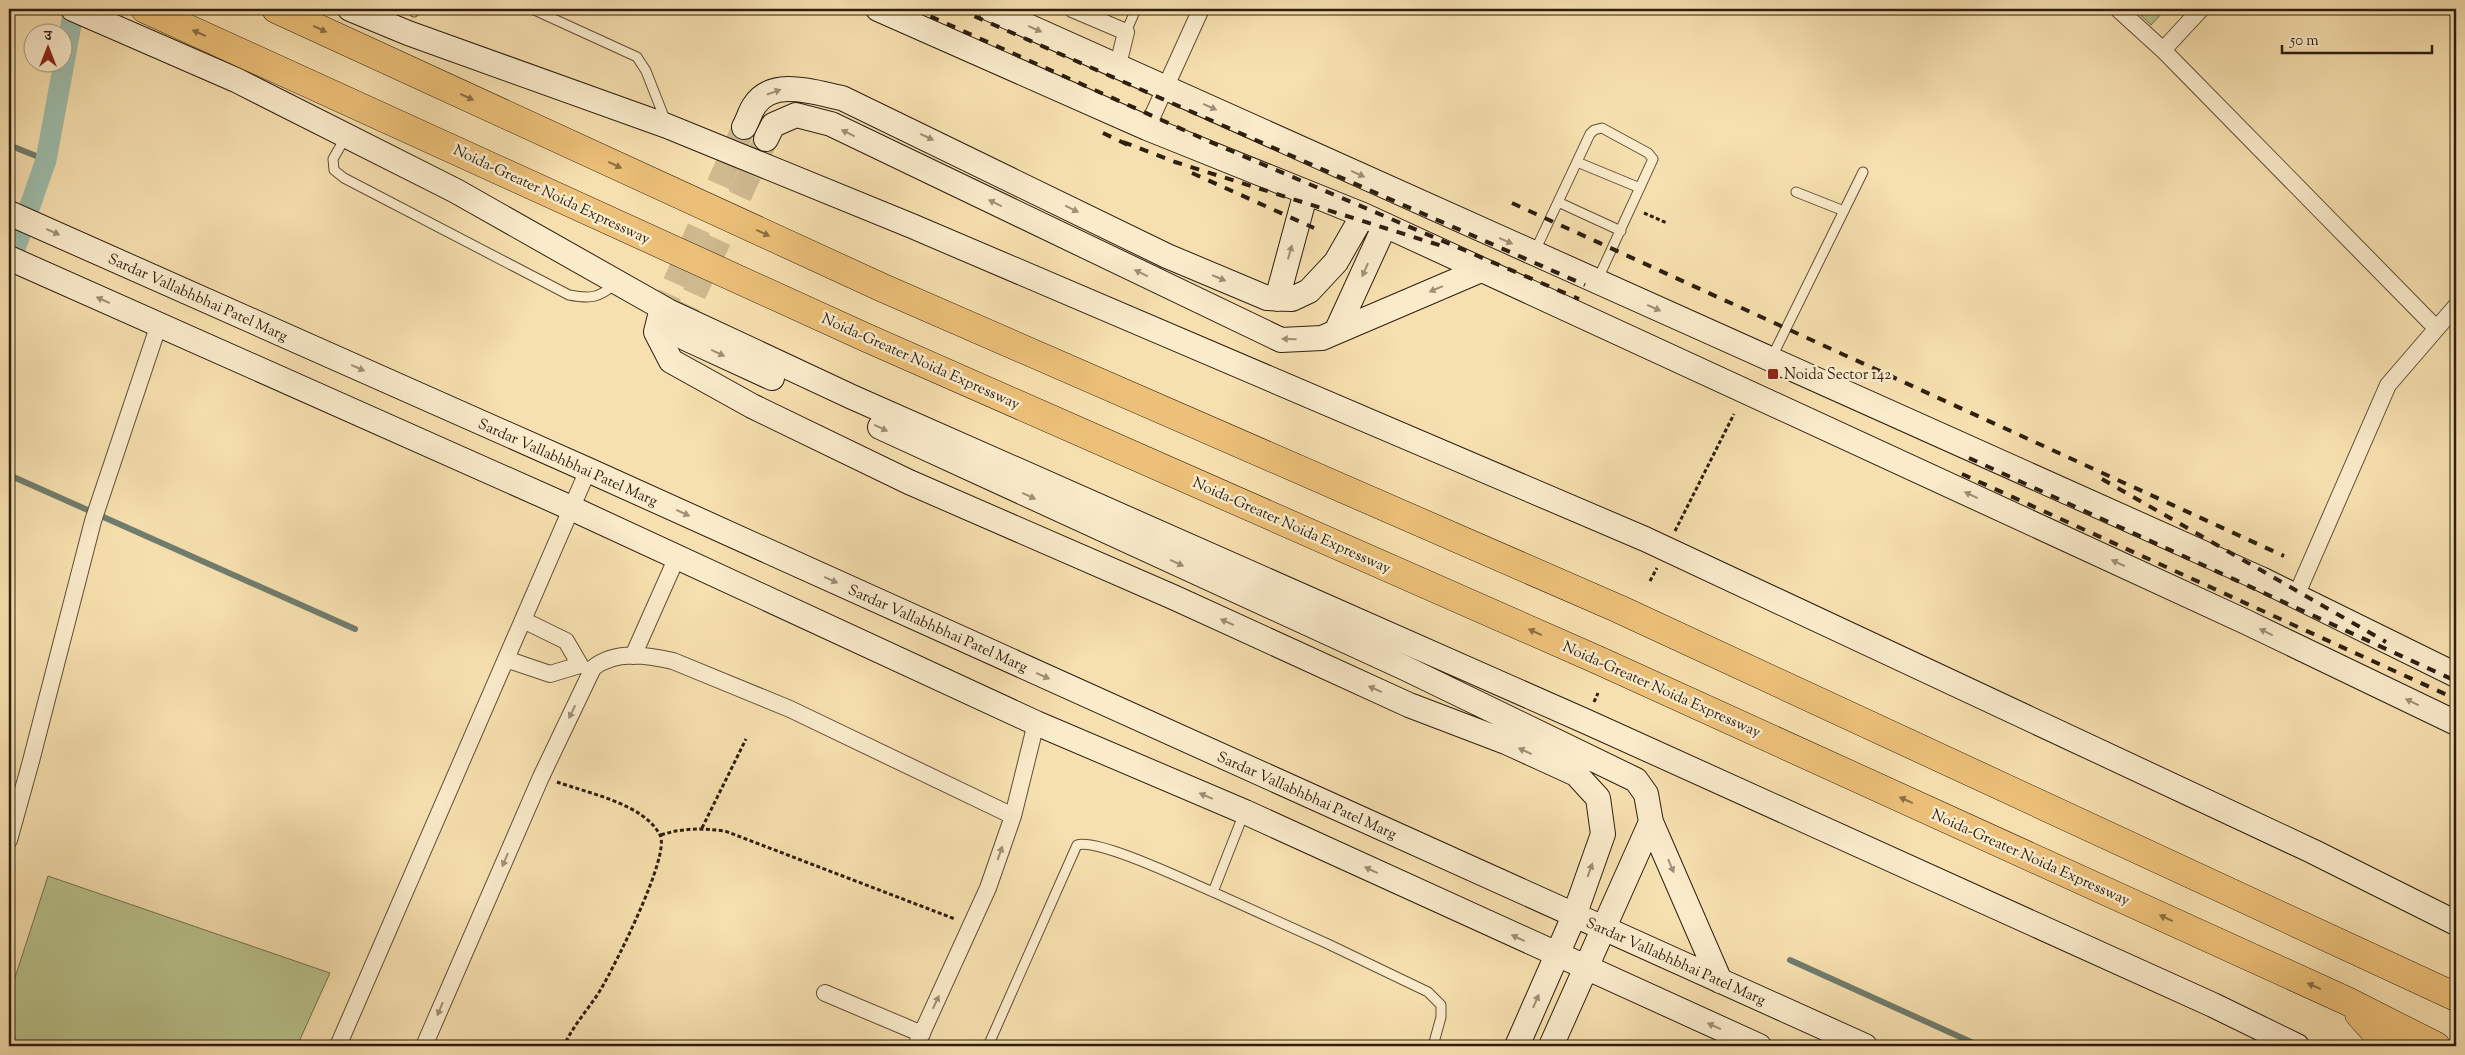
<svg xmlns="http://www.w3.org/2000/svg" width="2465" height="1055" font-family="'Sorts Mill Goudy','Noto Serif Devanagari',serif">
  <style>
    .green { fill: #b9c38d; stroke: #73704f }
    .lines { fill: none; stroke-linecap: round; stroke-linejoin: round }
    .stream { stroke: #707d6e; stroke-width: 6 }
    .canal { stroke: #9dbdac; stroke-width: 21 }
    .secondary-tunnel { stroke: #cfb98f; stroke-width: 24; stroke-dasharray: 24 12; stroke-linecap: butt }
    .lane-casing { stroke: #604e38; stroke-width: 11 }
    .street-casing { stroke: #604e38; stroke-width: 18 }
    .secondary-casing { stroke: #2d1e11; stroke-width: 26 }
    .highway-casing { stroke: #2d1e11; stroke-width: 29 }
    .path { stroke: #2d1e11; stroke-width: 3; stroke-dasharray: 4 2.5; stroke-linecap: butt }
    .lane { stroke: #faebcb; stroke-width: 9 }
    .street { stroke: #faebcb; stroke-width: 16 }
    .secondary { stroke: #faebcb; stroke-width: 24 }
    .highway { stroke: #ecc078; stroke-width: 28 }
    .rail { stroke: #2d1e11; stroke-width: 4; stroke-dasharray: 9 9; stroke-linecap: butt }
    .oneway { fill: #8c6f44 }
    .oneway2 { fill: #9e8f77 }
    .poi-dot { fill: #8f2418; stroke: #faebcb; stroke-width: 2 }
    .labels { text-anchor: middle; stroke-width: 5; stroke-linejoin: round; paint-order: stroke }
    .street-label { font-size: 15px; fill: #2d1e11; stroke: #faebcb }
    .poi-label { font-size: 15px; fill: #2d1e11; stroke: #faebcb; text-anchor: start }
  </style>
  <rect width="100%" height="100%" fill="#f7e0af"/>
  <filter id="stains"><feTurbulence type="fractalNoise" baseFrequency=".004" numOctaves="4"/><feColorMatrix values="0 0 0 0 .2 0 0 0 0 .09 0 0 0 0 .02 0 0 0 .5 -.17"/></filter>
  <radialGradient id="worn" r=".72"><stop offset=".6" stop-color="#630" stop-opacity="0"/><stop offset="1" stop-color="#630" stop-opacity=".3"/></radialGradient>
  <path class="green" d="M2134 9H2166L2151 25Z
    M48 876 330 973 297 1046H9V996Z"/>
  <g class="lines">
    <path class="stream" d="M9 145 46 160
      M9 475 355 629
      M1790 960 1980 1046"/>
    <path class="canal" d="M9 266 46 160 74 9"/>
    <path class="secondary-tunnel" d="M660 316 744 127
      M679 327 766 139"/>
    <defs>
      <path id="lane" d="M532 9 637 57 646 71 666 122
        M414 12 416 9
        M1126 32 1136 9
        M341 145 333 159 334 170 344 178 569 295C591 299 598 298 616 284
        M1577 162 1640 188
        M1796 192 1844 211
        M1558 202 1621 231
        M1534 253 1590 134 1594 130 1602 128 1648 153 1653 159 1597 281
        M1771 359 1863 172
        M1244 813 1213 892 1328 944 1428 992 1441 1005V1017L1433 1046
        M988 1046 1077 845C1098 838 1189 882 1213 892"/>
      <path id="street" d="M1072 9 1126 32 1118 65
        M2118 9 2163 50 2436 328
        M2163 50 2201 9
        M1147 128 1201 9
        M2296 596 2388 385 2456 306
        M633 656 677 557
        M506 659 550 674 580 665 566 641 523 620
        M9 840 31 761 93 521 159 324
        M825 993 922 1034
        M338 1046 588 470
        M424 1046 541 777 593 668C615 650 647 655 673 661L790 709 1013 816
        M916 1046 988 888 1013 816 1036 723"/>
      <path id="secondary" d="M73 9 236 80 456 191 668 311 852 397 1585 721 2213 1005 2297 1046
        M350 9 408 33 667 126 912 226 1645 539 2312 851 2456 923
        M878 9 1147 128 1363 215 2246 622 2456 723
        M990 9 2261 579 2456 675
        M744 127C748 120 750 112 754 106 772 77 816 93 842 98L1167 256 1267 298 1292 299 1309 291 1336 262 1363 215
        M766 139 773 125 796 115 831 124 1281 340 1322 338 1481 270
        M9 213 588 470 1865 1046
        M9 258 571 508 1036 723 1245 812 1759 1046
        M1277 299 1306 192
        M660 316 656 332 671 361 752 406 909 482 1173 597 1409 705 1506 742 1576 774 1598 798 1603 834 1574 916 1517 1046
        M679 327 685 338 772 378
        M1336 332 1385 225
        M880 427 1405 668 1636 780 1646 794 1651 822 1551 1046
        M1651 822 1720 981"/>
      <path id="highway" d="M145 9 867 338 1600 661 2347 1001 2436 1046
        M276 9 883 288 1619 609 2456 997
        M2359 1014 2388 1046"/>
    </defs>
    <use href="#lane" class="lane-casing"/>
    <use href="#street" class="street-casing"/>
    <use href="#secondary" class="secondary-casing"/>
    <use href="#highway" class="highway-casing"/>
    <path class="path" d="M1644 213 1667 223
      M1675 531 1734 414
      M1650 581 1657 568
      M1594 702 1598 693
      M557 782C588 793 644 804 660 835 671 855 614 967 601 989 589 1009 573 1025 564 1046
      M702 828 746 739
      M661 835C682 828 702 828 725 831L955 919"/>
    <use href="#lane" class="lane"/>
    <use href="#street" class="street"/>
    <use href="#secondary" class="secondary"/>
    <use href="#highway" class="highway"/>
    <path class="rail" d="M914 9 1215 144 1579 299
      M958 9 1585 285
      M1103 133 1128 145
      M1123 142 1175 162 1442 246
      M1192 173 1314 228
      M1512 203 2284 556
      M1969 458 2456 681
      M1962 474 2456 699
      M2102 479 2386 642"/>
  </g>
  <defs><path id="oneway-solid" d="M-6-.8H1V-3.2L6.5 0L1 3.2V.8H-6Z" transform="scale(1.25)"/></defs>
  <g class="oneway">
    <use href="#oneway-solid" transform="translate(320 29) rotate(25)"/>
    <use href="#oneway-solid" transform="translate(199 33) rotate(-156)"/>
    <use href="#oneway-solid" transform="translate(467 97) rotate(25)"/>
    <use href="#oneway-solid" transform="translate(615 165) rotate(25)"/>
    <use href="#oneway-solid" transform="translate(763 233) rotate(25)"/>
    <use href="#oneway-solid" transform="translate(1535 632) rotate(-156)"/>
    <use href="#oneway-solid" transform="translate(1906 800) rotate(-156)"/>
    <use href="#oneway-solid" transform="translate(2166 918) rotate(-156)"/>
    <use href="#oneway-solid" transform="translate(2314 986) rotate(-156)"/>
  </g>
  <g class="oneway2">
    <use href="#oneway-solid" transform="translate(1035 29) rotate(24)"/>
    <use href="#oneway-solid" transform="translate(774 92) rotate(-19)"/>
    <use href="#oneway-solid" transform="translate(1210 107) rotate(24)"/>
    <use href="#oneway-solid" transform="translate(848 133) rotate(-154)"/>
    <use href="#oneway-solid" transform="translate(927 137) rotate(25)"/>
    <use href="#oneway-solid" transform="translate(1358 174) rotate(24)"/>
    <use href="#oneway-solid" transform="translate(995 203) rotate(-154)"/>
    <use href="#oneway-solid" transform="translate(1072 209) rotate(26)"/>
    <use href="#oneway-solid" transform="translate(53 232) rotate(24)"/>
    <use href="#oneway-solid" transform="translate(1506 241) rotate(24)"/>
    <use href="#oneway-solid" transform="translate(1290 252) rotate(-74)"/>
    <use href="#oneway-solid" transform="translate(1365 270) rotate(114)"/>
    <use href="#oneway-solid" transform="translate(1141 273) rotate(-154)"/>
    <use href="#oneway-solid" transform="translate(1219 278) rotate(23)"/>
    <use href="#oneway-solid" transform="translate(1436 289) rotate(157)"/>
    <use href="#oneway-solid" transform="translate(103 300) rotate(-156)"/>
    <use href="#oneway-solid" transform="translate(1654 308) rotate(24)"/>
    <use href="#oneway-solid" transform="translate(1289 339) rotate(-179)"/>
    <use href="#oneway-solid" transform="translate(718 353) rotate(25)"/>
    <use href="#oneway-solid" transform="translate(358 368) rotate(24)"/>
    <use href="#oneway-solid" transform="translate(881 428) rotate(25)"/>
    <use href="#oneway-solid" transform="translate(1971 495) rotate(-155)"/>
    <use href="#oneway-solid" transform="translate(1029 496) rotate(25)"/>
    <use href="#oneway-solid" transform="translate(683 513) rotate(24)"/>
    <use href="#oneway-solid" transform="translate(1177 563) rotate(25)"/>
    <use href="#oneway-solid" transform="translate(2118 563) rotate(-155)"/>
    <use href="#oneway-solid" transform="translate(831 580) rotate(24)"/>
    <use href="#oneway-solid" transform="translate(1227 622) rotate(-156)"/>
    <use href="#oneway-solid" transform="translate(2266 632) rotate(-154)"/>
    <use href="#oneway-solid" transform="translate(1043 676) rotate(24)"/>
    <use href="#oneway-solid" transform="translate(1375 689) rotate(-156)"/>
    <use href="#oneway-solid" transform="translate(2412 702) rotate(-154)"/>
    <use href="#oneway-solid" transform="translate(572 712) rotate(116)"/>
    <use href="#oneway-solid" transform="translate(1525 751) rotate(-156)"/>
    <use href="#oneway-solid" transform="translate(1206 796) rotate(-157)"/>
    <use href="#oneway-solid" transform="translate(1000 853) rotate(-71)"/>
    <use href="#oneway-solid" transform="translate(505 860) rotate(113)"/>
    <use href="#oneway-solid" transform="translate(1671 866) rotate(67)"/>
    <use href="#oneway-solid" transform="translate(1371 870) rotate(-155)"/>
    <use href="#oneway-solid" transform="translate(1590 870) rotate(-70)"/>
    <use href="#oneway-solid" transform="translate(1518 938) rotate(-155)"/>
    <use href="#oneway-solid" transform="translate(1536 1001) rotate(-67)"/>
    <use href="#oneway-solid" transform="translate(936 1002) rotate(-65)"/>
    <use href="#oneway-solid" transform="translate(440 1009) rotate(113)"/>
    <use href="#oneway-solid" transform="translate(1714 1026) rotate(-156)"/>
  </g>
  <rect class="poi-dot" x="1767" y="368" width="12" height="12" rx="2.5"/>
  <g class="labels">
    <g class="street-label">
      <text transform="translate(552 194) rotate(25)" y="5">Noida-Greater Noida Expressway</text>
      <text transform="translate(198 297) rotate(24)" y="5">Sardar Vallabhbhai Patel Marg</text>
      <text transform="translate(921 361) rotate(24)" y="5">Noida-Greater Noida Expressway</text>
      <text transform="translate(568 462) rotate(24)" y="5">Sardar Vallabhbhai Patel Marg</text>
      <text transform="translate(1292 525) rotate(24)" y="5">Noida-Greater Noida Expressway</text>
      <text transform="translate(938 628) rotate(24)" y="5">Sardar Vallabhbhai Patel Marg</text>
      <text transform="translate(1662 689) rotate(24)" y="5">Noida-Greater Noida Expressway</text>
      <text transform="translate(1307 795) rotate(24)" y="5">Sardar Vallabhbhai Patel Marg</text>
      <text transform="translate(2031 857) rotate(24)" y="5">Noida-Greater Noida Expressway</text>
      <text transform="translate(1676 961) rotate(24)" y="5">Sardar Vallabhbhai Patel Marg</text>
    </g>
    <g class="poi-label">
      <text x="1784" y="379">Noida Sector 142</text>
    </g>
  </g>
  <rect width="2465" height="1055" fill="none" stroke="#f7e0af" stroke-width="30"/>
  <rect x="10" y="10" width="2445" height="1035" fill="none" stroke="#2d1e11" stroke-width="2.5"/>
  <rect x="15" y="15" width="2435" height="1025" fill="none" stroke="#2d1e11"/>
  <g transform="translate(48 48)"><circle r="24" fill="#faebcb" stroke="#a89981"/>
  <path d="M0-4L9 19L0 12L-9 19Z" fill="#8f2418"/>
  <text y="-8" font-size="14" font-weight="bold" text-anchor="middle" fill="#2d1e11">उ</text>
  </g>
  <path d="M2282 45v8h150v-8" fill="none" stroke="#2d1e11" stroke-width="2.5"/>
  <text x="2290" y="45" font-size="15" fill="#2d1e11" stroke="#faebcb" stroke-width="4" paint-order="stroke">50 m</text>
  <rect width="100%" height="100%" filter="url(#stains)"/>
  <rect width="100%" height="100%" fill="url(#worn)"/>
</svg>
